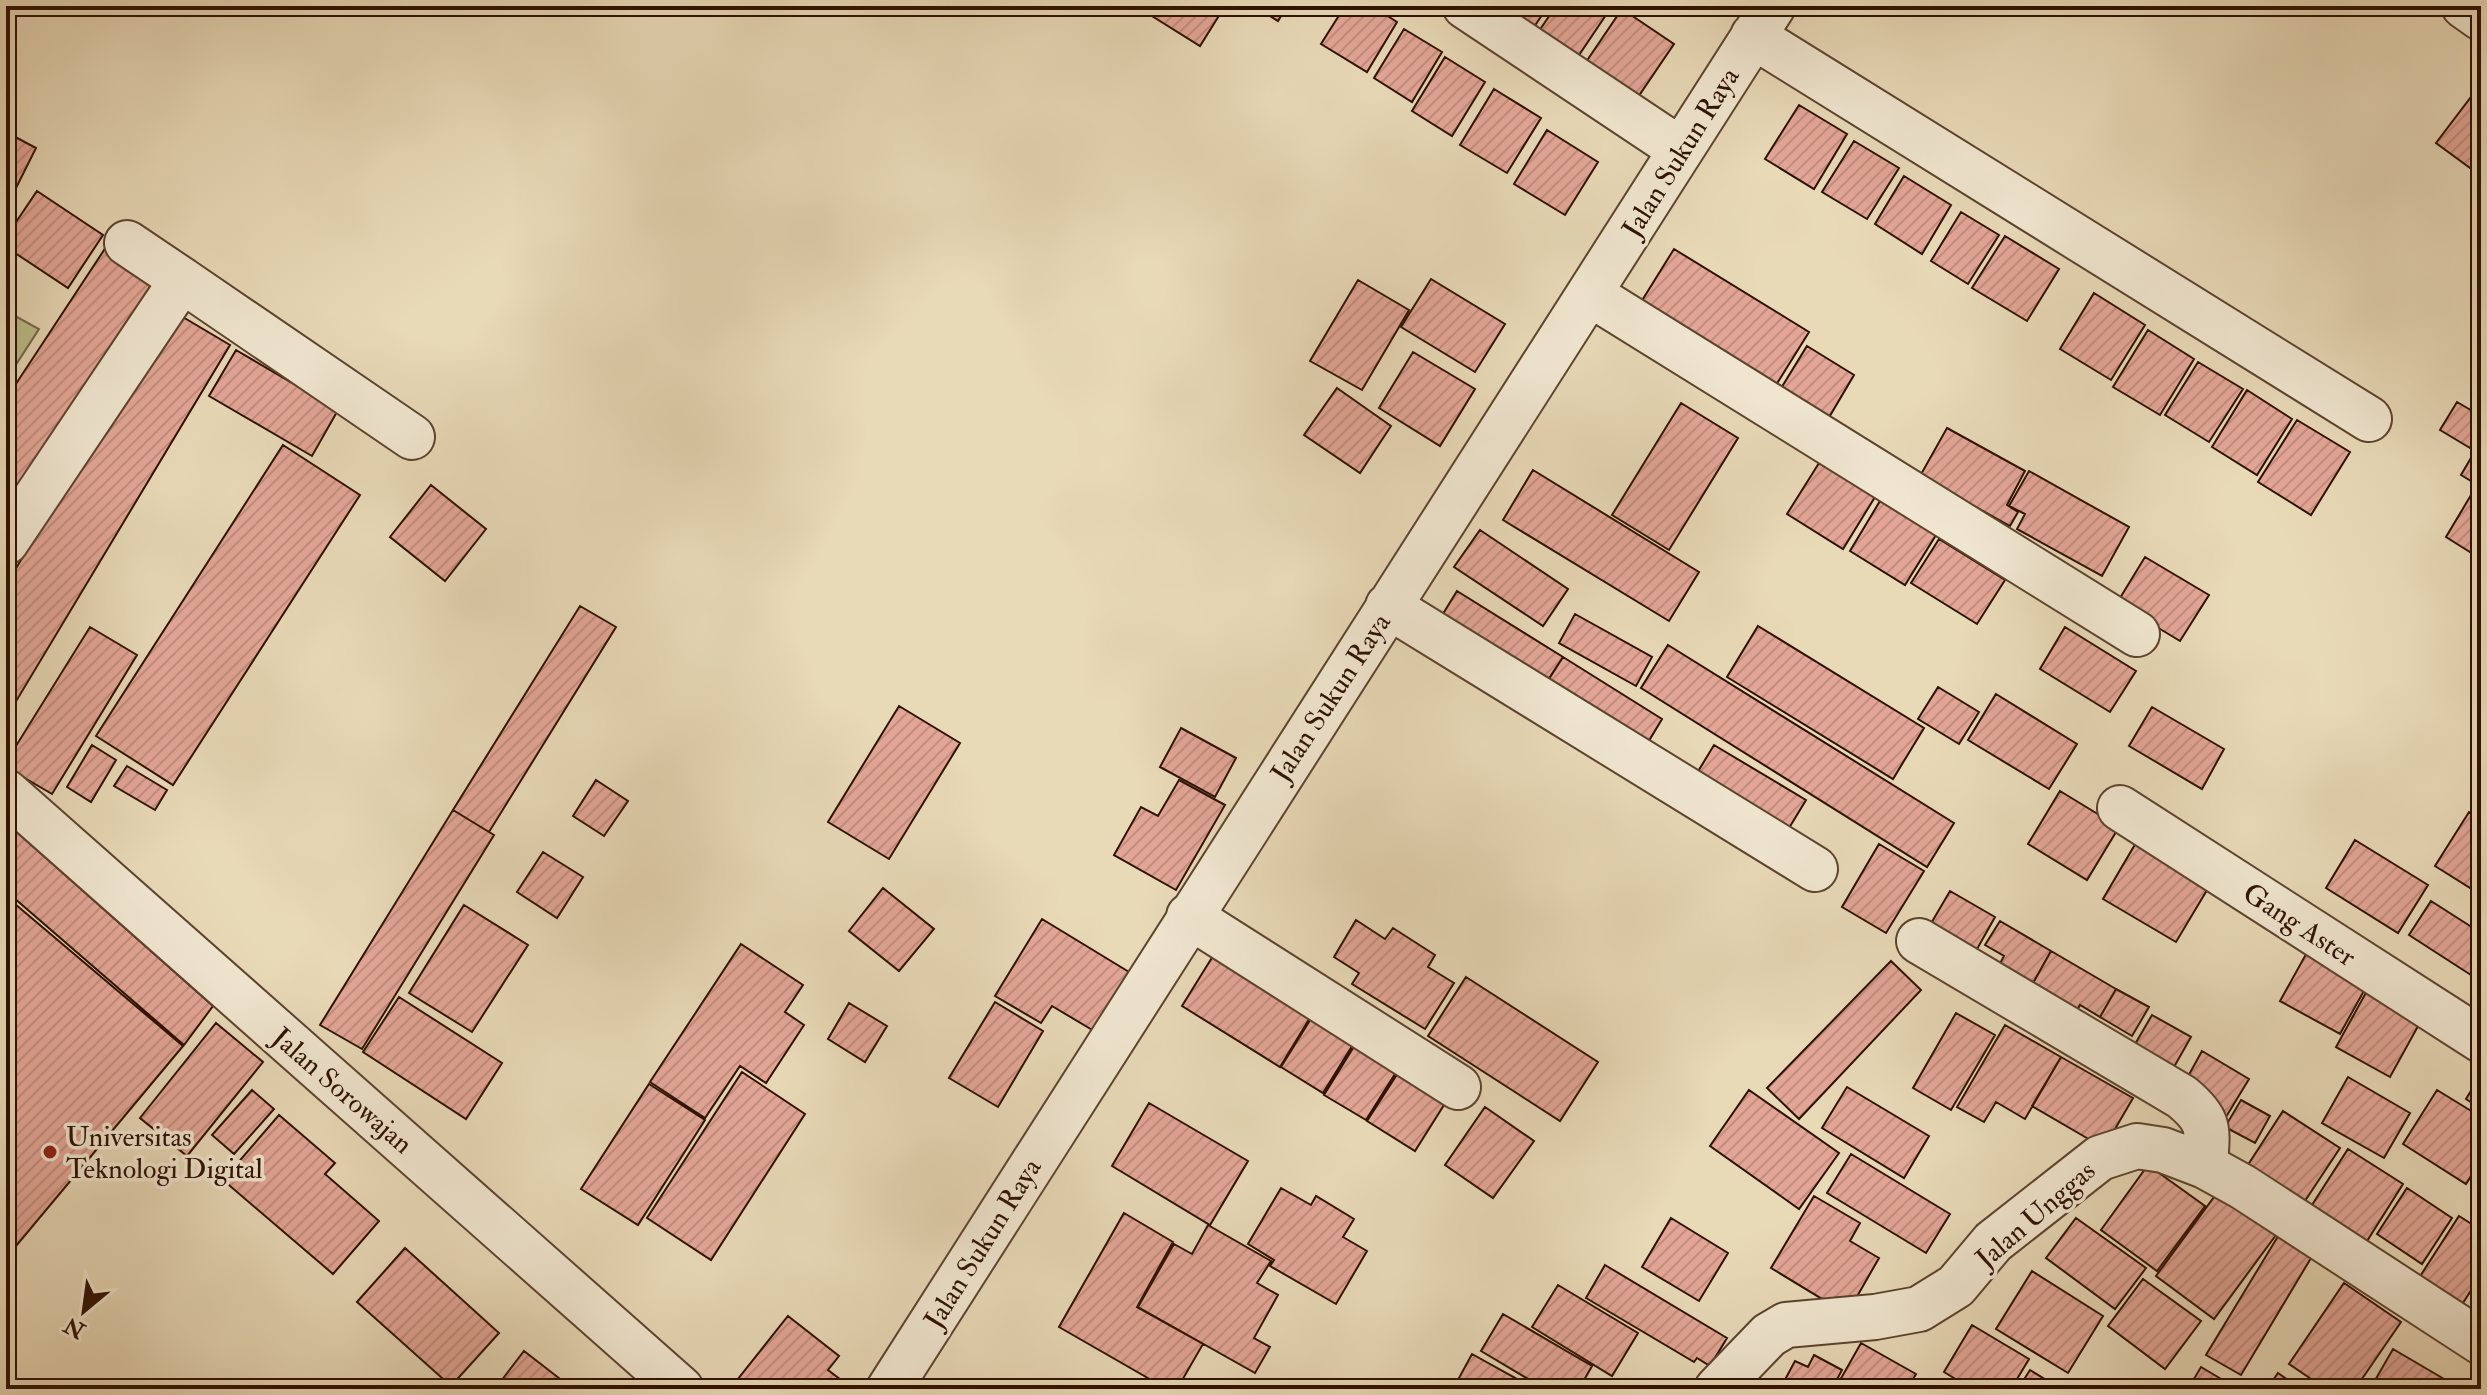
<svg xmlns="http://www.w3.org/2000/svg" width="2487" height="1395" font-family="'IM FELL Double Pica',serif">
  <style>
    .grass { fill: #bbbe8b; stroke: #756846; stroke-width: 2 }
    .building { fill: url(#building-hatch); stroke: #2f1101; stroke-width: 2 }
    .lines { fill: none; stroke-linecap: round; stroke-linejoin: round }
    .minor-casing { stroke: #5d432e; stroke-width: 48 }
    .minor { stroke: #f0e6d0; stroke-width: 44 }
    .poi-dot { fill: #8f2418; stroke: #f0e6d0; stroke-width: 3 }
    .labels { text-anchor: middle; stroke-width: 7; stroke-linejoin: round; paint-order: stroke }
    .street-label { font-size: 28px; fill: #2f1101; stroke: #f0e6d0 }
    .poi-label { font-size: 28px; fill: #2f1101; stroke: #f0e6d0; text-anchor: start }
  </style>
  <defs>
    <pattern id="building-hatch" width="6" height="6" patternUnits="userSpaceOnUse" patternTransform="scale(2)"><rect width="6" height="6" fill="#e3a696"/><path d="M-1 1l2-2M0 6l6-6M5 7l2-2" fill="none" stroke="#c38e80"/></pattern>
  </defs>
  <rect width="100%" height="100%" fill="#e8d9b7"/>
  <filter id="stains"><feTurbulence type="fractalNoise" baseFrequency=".0025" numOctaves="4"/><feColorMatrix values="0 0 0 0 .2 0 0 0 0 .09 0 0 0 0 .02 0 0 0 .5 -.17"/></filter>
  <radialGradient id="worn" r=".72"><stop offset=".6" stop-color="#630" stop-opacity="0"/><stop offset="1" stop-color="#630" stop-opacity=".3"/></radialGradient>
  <path class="grass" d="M6 311 39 329 6 380Z"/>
  <path class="building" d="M1136 6H1225L1200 46Z
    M1254 6H1287L1278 21Z
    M1345 6H1372L1397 22 1367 72 1321 44Z
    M1503 6H1548L1534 27Z
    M1556 6H1612L1577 58 1539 31Z
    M1622 9 1674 44 1636 100 1584 65Z
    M1404 29 1442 52 1412 102 1374 78Z
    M1445 57 1485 82 1452 136 1412 111Z
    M1494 89 1541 118 1507 173 1460 145Z
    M2474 93 2481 99V176L2436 143Z
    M1799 105 1847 134 1814 189 1765 159Z
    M1547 130 1598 162 1565 215 1514 184Z
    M6 132 36 148 13 194 6 190Z
    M1854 141 1899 168 1867 219 1822 192Z
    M1904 176 1951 205 1922 254 1875 224Z
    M37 191 103 235 68 288 6 247V237Z
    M1961 212 1999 235 1968 284 1931 261Z
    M2005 236 2059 269 2027 321 1972 288Z
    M110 241 167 279 6 523V399Z
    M1674 249 1809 332 1768 398 1633 315Z
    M1431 279 1505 324 1475 372 1401 327Z
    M1358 280 1409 310 1362 390 1310 361Z
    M2094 293 2145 325 2111 380 2060 349Z
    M171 310 230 345 6 718V585Z
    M2148 330 2194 359 2160 415 2113 387Z
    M1807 346 1854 375 1828 419 1780 390Z
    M236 350 338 410 312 456 209 396Z
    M1413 352 1475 389 1440 446 1379 408Z
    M2198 362 2243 389 2209 442 2165 415Z
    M1337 388 1391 426 1360 473 1304 435Z
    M2247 390 2292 419 2257 475 2212 447Z
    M2457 402 2481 416V487L2461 475 2475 451 2440 430Z
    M1681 403 1738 438 1669 550 1612 515Z
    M2297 420 2350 452 2311 515 2258 482Z
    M1947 428 2025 471 2007 505 2018 512 2010 526 1920 476Z
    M283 445 360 495 173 785 96 736Z
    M1819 463 1875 497 1843 549 1787 514Z
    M1533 470 1699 572 1669 621 1503 520Z
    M2029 471 2129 527 2102 576 2017 529 2025 514 2009 506Z
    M431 485 486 529 445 581 390 537Z
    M2477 485 2481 487V559L2446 537Z
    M1880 501 1936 535 1905 585 1850 551Z
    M1480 530 1568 589 1543 626 1454 567Z
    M1939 539 2005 580 1977 624 1911 583Z
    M2145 557 2209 595 2180 641 2117 603Z
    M1457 591 1563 657 1540 693 1435 627Z
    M580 606 616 627 489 832 453 810Z
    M1575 614 1652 657 1636 686 1559 643Z
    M1758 626 1924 728 1893 779 1727 677Z
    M90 627 137 655 52 794 6 767V762Z
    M2065 627 2136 671 2110 712 2040 669Z
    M1668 645 1954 823 1927 867 1641 688Z
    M1563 657 1662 719 1644 749 1544 686Z
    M1938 687 1979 712 1959 744 1918 719Z
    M1996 694 2077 744 2049 789 1968 740Z
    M899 706 960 743 889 859 828 822Z
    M2152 707 2224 749 2202 789 2129 746Z
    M1181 728 1236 758 1215 797 1160 767Z
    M92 745 116 760 91 802 67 787Z
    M1714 745 1806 800 1783 838 1691 783Z
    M127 766 167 790 155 810 114 786Z
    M596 780 628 801 604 836 573 816Z
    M1179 780 1225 805 1176 890 1114 855 1141 807 1158 816Z
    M2060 791 2119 827 2087 880 2028 844Z
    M453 810 494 835 362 1049 320 1025Z
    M2469 812 2481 819V881L2475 891 2435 866Z
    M11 827 213 1006 184 1045 6 891V831Z
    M2140 836 2213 880 2176 942 2103 899Z
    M2355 840 2428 885 2398 933 2326 888Z
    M1879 844 1924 871 1886 933 1842 907Z
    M543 852 583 877 557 918 517 892Z
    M883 888 934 929 899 971 849 931Z
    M1950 891 1995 917 1972 958 1926 932Z
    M2431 901 2481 933V967L2474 977 2409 935Z
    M15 904 183 1046 6 1258V922Z
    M464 905 528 945 472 1032 409 993Z
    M1042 919 1134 975 1099 1034 1052 1006 1041 1023 995 996Z
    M1356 920 1385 939 1393 928 1435 955 1428 967 1454 983 1425 1029 1352 984 1359 973 1334 957Z
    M2000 921 2051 951 2028 992 1995 973 2004 956 1985 945Z
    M1221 943 1319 1003 1280 1067 1182 1006Z
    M741 944 803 985 785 1012 804 1025 766 1083 740 1066 705 1118 650 1082Z
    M2310 947 2370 980 2340 1034 2280 1001Z
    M2051 951 2116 989 2100 1017 2080 1005 2073 1018 2028 992Z
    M1891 961 1921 990 1799 1119 1767 1088Z
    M1466 977 1598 1062 1560 1121 1428 1036Z
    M2116 989 2149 1007 2132 1036 2100 1017Z
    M2368 989 2422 1019 2390 1077 2336 1047Z
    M399 997 502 1063 466 1119 363 1052Z
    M995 1002 1043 1031 998 1107 949 1078Z
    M849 1003 887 1026 865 1062 828 1039Z
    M1320 1004 1362 1030 1323 1093 1281 1067Z
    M1956 1013 1995 1035 1951 1110 1913 1088Z
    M2152 1015 2191 1037 2166 1081 2127 1058Z
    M216 1023 263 1062 187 1156 140 1118Z
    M2005 1025 2061 1057 2025 1119 1996 1102 1984 1122 1957 1107Z
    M1363 1032 1405 1058 1366 1120 1324 1095Z
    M2202 1051 2249 1079 2226 1117 2180 1091Z
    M2061 1057 2133 1098 2104 1148 2032 1106Z
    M1407 1059 1454 1089 1415 1151 1367 1121Z
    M742 1072 805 1114 711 1260 647 1218Z
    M2481 1074V1109L2466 1099Z
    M2348 1077 2410 1113 2384 1158 2322 1123Z
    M649 1084 705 1120 638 1225 581 1189Z
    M1847 1087 1929 1136 1904 1178 1822 1128Z
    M252 1090 274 1109 234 1154 212 1135Z
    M1749 1090 1839 1153 1799 1209 1710 1146Z
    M2437 1090 2481 1117V1160L2466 1184 2403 1144Z
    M2241 1100 2270 1116 2255 1143 2225 1127Z
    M1149 1103 1248 1161 1210 1225 1112 1166Z
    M1485 1107 1534 1141 1493 1198 1445 1165Z
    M2283 1111 2340 1148 2301 1207 2244 1171Z
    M279 1115 335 1163 325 1174 379 1221 333 1274 223 1180Z
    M2348 1149 2403 1184 2367 1241 2312 1205Z
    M1851 1154 1950 1214 1926 1253 1827 1193Z
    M2148 1165 2205 1206 2157 1271 2101 1230Z
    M1281 1188 1311 1205 1316 1196 1354 1219 1343 1237 1367 1251 1336 1304 1270 1266 1274 1260 1248 1244Z
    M2407 1188 2452 1218 2422 1264 2377 1234Z
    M2217 1193 2276 1235 2214 1319 2156 1276Z
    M1814 1196 1860 1223 1850 1241 1879 1258 1847 1314 1771 1268Z
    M1124 1213 1173 1242 1137 1307 1203 1344 1177 1389H1167L1059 1327Z
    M2459 1216 2481 1230V1275L2459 1309 2417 1281Z
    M1671 1218 1728 1253 1699 1301 1642 1267Z
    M2076 1218 2146 1268 2115 1309 2046 1258Z
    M1208 1225 1271 1261 1257 1283 1278 1295 1254 1338 1270 1347 1255 1373 1138 1307 1174 1244 1192 1254Z
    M2283 1228 2317 1248 2241 1375 2206 1355Z
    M405 1248 499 1333 451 1386 357 1302Z
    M1605 1265 1727 1338 1710 1366 1697 1358 1694 1362 1586 1298Z
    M2032 1271 2103 1316 2068 1373 1996 1329Z
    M2143 1279 2201 1321 2165 1369 2108 1326Z
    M2344 1283 2401 1322 2355 1389H2326L2289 1364Z
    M1558 1285 1638 1333 1612 1376 1532 1327Z
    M2481 1293V1325L2467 1315Z
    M1503 1314 1592 1366 1579 1389H1545L1481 1351Z
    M788 1316 839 1356 828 1370 853 1389H730Z
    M1972 1325 2029 1359 2011 1389H1972L1944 1372Z
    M1861 1343 1916 1374 1907 1389H1835Z
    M2393 1349 2456 1386 2454 1389H2370Z
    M524 1351 573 1389H495Z
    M1472 1354 1535 1389H1453Z
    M1814 1355 1842 1370 1832 1389H1780L1795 1361 1808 1367Z
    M2201 1367 2238 1389H2188Z
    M2030 1370 2056 1386 2054 1389H2018Z
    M2278 1373 2301 1389H2267Z"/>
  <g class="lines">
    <defs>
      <path id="minor" d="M1465 6 1681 150
        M2464 6 2481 18
        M1753 36 2369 419
        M127 243 182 280
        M1590 294 2137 634
        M6 542 182 280 412 437
        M1388 606 1815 869
        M6 792 681 1389
        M2120 808 2481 1040
        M1189 916 1458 1087
        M1919 941 2182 1097C2212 1122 2207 1130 2205 1166
        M889 1389 1773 6
        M1717 1389 1769 1335 1786 1325 1875 1317 1919 1309 1956 1286 1993 1242 2100 1158 2137 1146 2163 1150 2205 1166 2243 1187 2481 1342"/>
    </defs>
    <use href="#minor" class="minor-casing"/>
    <use href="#minor" class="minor"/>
  </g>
  <circle class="poi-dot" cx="50" cy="1152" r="8"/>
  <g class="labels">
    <g class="street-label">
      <text transform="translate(1680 152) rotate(-58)" y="10">Jalan Sukun Raya</text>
      <text transform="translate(1330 697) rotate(-57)" y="10">Jalan Sukun Raya</text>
      <text transform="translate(2300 924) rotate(33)" y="10">Gang Aster</text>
      <text transform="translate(343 1090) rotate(41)" y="10">Jalan Sorowajan</text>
      <text transform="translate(2035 1214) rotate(-41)" y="10">Jalan Unggas</text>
      <text transform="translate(982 1243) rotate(-58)" y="10">Jalan Sukun Raya</text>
    </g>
    <g class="poi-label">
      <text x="66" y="1146">Universitas<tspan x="66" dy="32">Teknologi Digital</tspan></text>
    </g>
  </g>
  <rect width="2487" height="1395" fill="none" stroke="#e8d9b7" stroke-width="32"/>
  <rect x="8" y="8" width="2471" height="1379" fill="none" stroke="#2f1101" stroke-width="4"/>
  <rect x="16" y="16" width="2455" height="1363" fill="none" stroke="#2f1101" stroke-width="2"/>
  <g transform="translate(84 1311) rotate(209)" stroke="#f0e6d0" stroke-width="6" paint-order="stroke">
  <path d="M0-6L14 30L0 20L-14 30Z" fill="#2f1101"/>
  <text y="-12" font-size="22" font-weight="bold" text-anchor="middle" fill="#2f1101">N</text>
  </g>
  <rect width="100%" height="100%" filter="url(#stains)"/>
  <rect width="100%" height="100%" fill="url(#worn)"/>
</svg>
